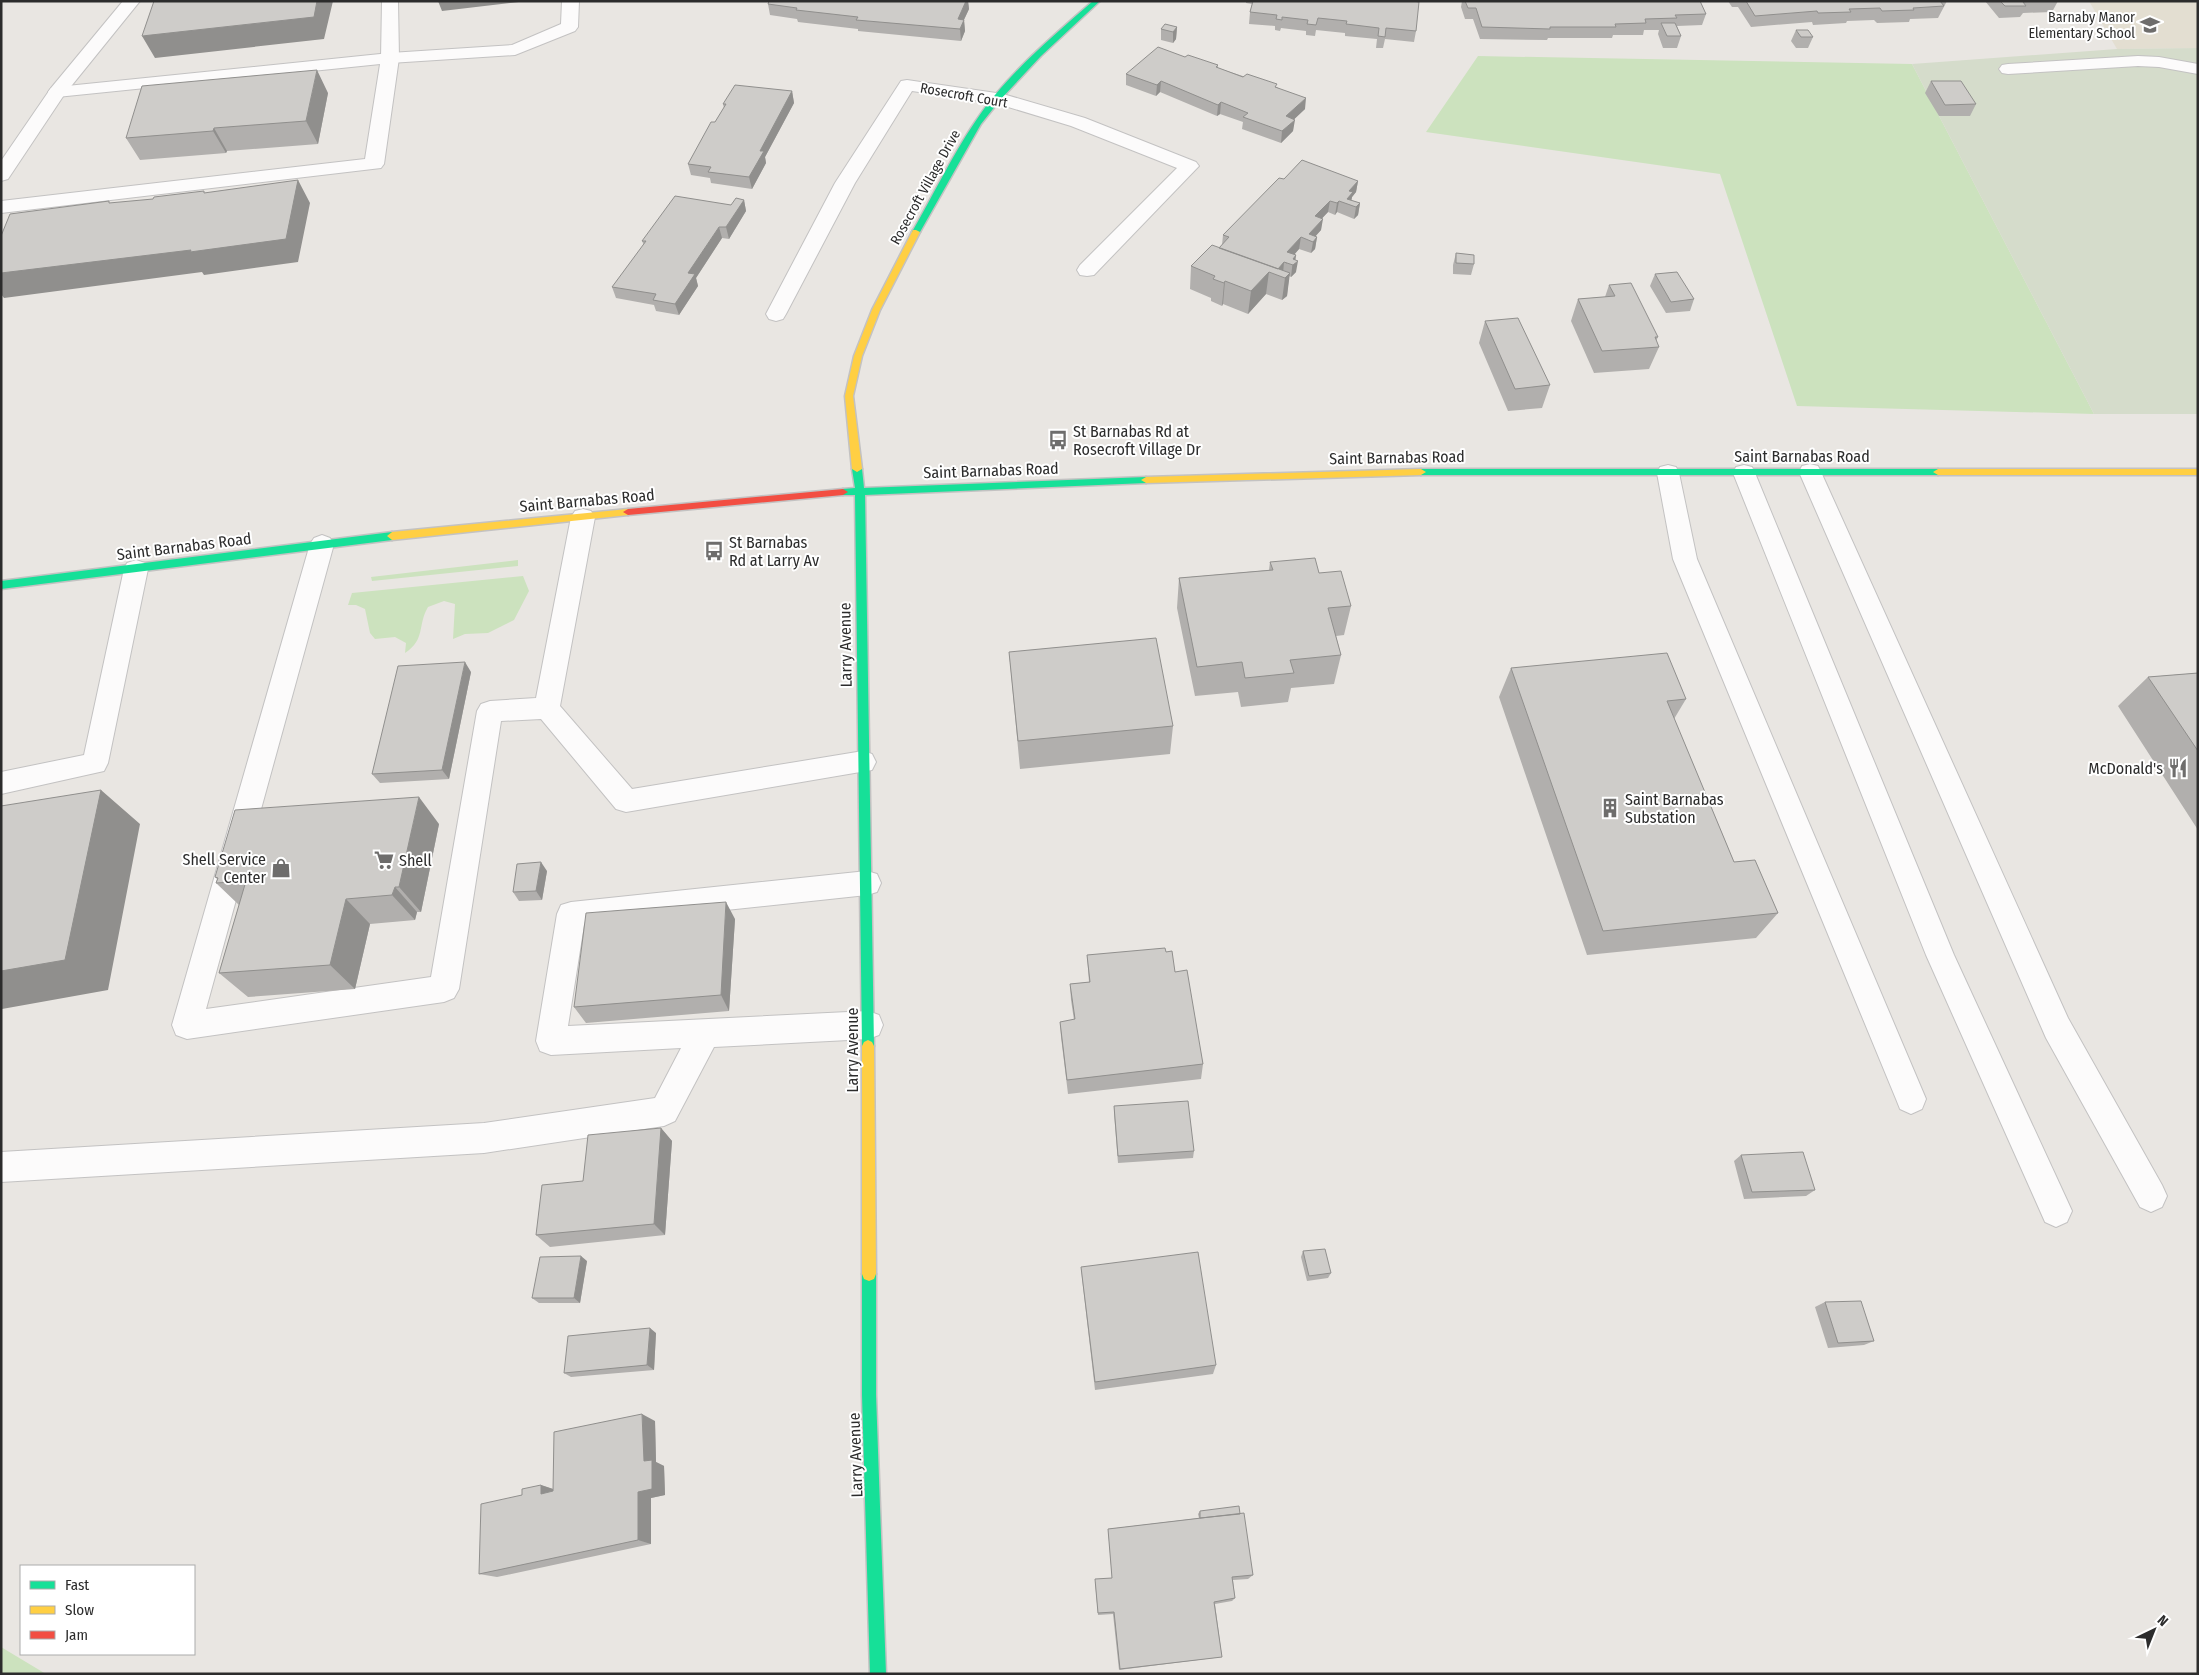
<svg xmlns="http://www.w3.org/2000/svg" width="2199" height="1675" font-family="'Fira Sans Condensed',sans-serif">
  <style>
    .education { fill: #e3ded1 }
    .green { fill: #cce2be }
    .cemetery { fill: #d5dccb }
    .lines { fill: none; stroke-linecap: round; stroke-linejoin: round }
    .lane-casing { stroke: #c3c2c2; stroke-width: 2 }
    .street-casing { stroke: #c3c2c2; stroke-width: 2 }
    .fast-casing { stroke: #c3c2c2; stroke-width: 3 }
    .slow-casing { stroke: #c3c2c2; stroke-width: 3 }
    .jam-casing { stroke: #c3c2c2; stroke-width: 3 }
    .lane { fill: #fcfbfb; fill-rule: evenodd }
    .street { fill: #fcfbfb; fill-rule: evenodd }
    .fast { fill: #16e098; fill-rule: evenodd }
    .slow { fill: #ffcf43; fill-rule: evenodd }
    .jam { fill: #f24e42; fill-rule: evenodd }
    .wall { fill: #b1afad }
    .shaded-wall { fill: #908f8d }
    .building { fill: #ceccc9; stroke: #908f8d }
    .labels { text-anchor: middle; stroke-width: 4; stroke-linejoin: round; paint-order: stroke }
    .far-poi-label { font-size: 14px; fill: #2c2c2c; stroke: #fff; text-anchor: end }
    .far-street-label { font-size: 14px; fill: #2c2c2c; stroke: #fff }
    .poi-label { font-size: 16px; fill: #2c2c2c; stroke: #fff; text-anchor: start }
    .street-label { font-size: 16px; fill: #2c2c2c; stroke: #fff }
  </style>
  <rect width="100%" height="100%" fill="#e9e6e2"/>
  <path class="education" d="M2089 1H2198V48L2117 49Z"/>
  <path class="green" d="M1478 56 1912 64 2094 414 1797 406 1720 174 1426 132Z
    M518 560V566L372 581 371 577Z
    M523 576 529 591 514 620 488 633 465 634 453 639 455 604 444 601 428 607C417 626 426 639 405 653L406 643 395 637 375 639 370 633 365 609 356 605H348L352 593Z
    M1 1647 46 1674H1Z"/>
  <path class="cemetery" d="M2198 48V414H2094L1912 64 2117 49Z"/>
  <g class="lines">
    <defs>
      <path id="lane" d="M562 1H579L578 27 575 31 515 55 390 63 57 97 51 96 48 92 51 88 57 87 390 53 512 45 561 24Z
        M2138 56 2159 57 2198 64V74L2159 67 2138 66 2008 74 2002 73 1999 69 2002 65 2008 64Z
        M1810 464 1818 466 1821 472 2068 1018 2162 1185 2167 1196 2162 1207 2151 1212 2140 1207 2046 1038 1799 472 1802 466Z
        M1744 465 1752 467 1755 473 1954 955 2067 1200 2072 1211 2067 1222 2056 1227 2045 1222 1926 955 1733 473 1736 467Z
        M583 509 591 511 595 517 560 706 632 789 863 751 872 754 876 762 872 770 626 812 616 809 541 719 501 721 459 989 454 998 444 1002 187 1039 176 1035 172 1025 310 544 314 538 322 535 330 538 334 544 206 1009 431 977 477 711 481 704 490 701 536 698 571 517 575 511Z
        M136 560 145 563 148 569 108 763 104 771 1 794V772L84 755 124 569 127 563Z
        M867 871 877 874 881 883 877 892 867 895 584 925 568 1026 868 1011 879 1015 883 1025 879 1035 868 1039 714 1047 675 1121 664 1126 484 1153 1 1182V1152L484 1123 655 1098 681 1048 551 1055 540 1051 536 1041 557 914 561 905 571 902Z"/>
      <path id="street" d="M123 1H140L64 95 8 179 1 181V161L51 88Z
        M382 1H398L399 58 384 164 381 168 1 213V201L365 159 381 58Z
        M907 80 1003 94 1085 118 1196 162 1199 166 1094 275 1087 276 1080 275 1077 270 1080 265 1177 168 1071 126 995 103 912 91 855 183 786 314 783 319 776 321 769 319 766 314 835 183 901 81Z
        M1668 465 1676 467 1679 473 1697 559 1926 1099 1922 1109 1911 1114 1900 1109 1896 1099 1673 559 1657 473 1660 467Z"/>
      <path id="fast" d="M1093 1H1100L1041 56 1000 100 981 124 920 232 916 234H913L912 232C933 196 951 157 975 122 1006 75 1051 38 1093 1Z
        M857 466 862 469 864 488 1146 477 1151 480 1146 483 865 495 874 1046 872 1050 868 1052 864 1050 862 1046 855 495H843L838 492 843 489 855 488 852 469Z
        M1421 469H1938L1943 472 1938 475H1421L1416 472Z
        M392 532 397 536 392 540 1 589V581Z
        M869 1267 874 1269 876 1274V1395L886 1674H870L862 1395V1274L864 1269Z"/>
      <path id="slow" d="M913 230H916L920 232 880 310 862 356 853 396 862 469 857 472 852 469 845 396 854 356 872 310Z
        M1421 469 1426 472 1421 475 1146 483 1141 480 1146 477Z
        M1938 469H2198V475H1938L1933 472Z
        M628 509 633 512 628 515 392 540 387 536 392 532Z
        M868 1040 872 1042 874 1046 876 1274 874 1279 869 1281 864 1279 862 1274V1046L864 1042Z"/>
      <path id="jam" d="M843 489 848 492 843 495 628 515 623 512 628 509Z"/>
    </defs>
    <use href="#lane" class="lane-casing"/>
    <use href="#street" class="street-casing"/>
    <use href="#fast" class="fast-casing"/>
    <use href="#slow" class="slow-casing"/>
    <use href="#jam" class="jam-casing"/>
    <use href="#lane" class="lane"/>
    <use href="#street" class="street"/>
    <use href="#fast" class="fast"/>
    <use href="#slow" class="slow"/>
    <use href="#jam" class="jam"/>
  </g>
  <path class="wall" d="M769 1H968L969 9 964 20 965 31 961 41 858 31V29L798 22 797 19 770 15 768 4Z
    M1246 1H1413L1416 31 1414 42 1385 39 1383 48H1376L1377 39 1345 36V33L1316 30 1315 36 1306 35V31L1281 28 1280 31 1275 30V26L1249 24 1250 12 1252 4 1246 3Z
    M1462 1H1700V2L1706 14 1702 25 1677 26 1681 36 1677 48H1663L1658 34 1659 30H1644L1643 35H1613L1612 38H1548L1547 40 1480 39 1473 19H1465L1461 7Z
    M1728 1H1947L1938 18 1910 19 1909 22 1877 23 1874 20 1847 21 1846 23 1813 25 1812 22 1751 27 1738 7H1732Z
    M1985 1H2058L2052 12 2023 13 2020 17 1999 18Z
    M1177 27 1176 39 1173 43 1161 40V29Z
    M1796 30 1813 37 1808 48H1796L1791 41Z
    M1185 57 1218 65V68L1277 87 1305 109 1294 119 1293 131 1281 143 1242 129 1243 122 1220 114 1217 116 1160 92 1156 96 1126 85V74Z
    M1931 81 1976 104 1970 116H1939L1925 93Z
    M792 91 794 103 765 157 766 163 752 189 711 183 710 178 691 175 688 164 724 108 723 104Z
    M328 93 318 144 227 151 226 153 140 160 126 138Z
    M1284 179 1358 181 1356 192 1352 197 1351 200 1360 203 1358 215 1354 219 1337 212 1335 215 1328 212 1322 218 1321 230 1315 237H1317L1315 249 1311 253 1299 249 1294 255H1296L1295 260 1296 272 1291 277 1289 276 1287 296 1282 300 1266 294 1248 314 1223 304 1222 306 1211 301V298L1190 289 1191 266 1219 248 1222 245 1223 235Z
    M744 200 746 211 729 239 722 238 696 278 698 286 679 315 656 311 654 305 616 298 612 287 644 245 642 241Z
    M1456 253 1474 264 1471 275 1453 274V265Z
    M1655 274 1694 299 1690 311 1666 313 1650 286Z
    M1609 285 1658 337 1656 341 1659 347 1649 369 1594 373 1571 321 1578 299 1605 297Z
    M1485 321 1550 385 1542 408 1508 411 1479 343Z
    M1270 562 1319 573 1351 606 1344 635 1336 636 1341 655 1334 684 1291 688 1288 702 1241 707 1238 692 1195 696 1177 608 1179 578 1269 570Z
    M1009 652 1173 726 1170 754 1020 769Z
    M1511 668 1686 699 1674 719 1734 862 1778 913 1756 938 1587 955 1499 697Z
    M471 672 449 779 380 783 372 774Z
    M2198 673V830L2118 706 2148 677Z
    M439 824 421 912H417L415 920 370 924 355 989 248 997 219 973 239 905 216 883 217 879 215 877Z
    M547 871 542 900 519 901 513 892Z
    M735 919 729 1011 586 1023 574 1007Z
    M1166 952 1175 972 1203 1064 1201 1079 1068 1094 1061 1037 1060 1022 1074 1020 1071 1000 1070 984 1089 982 1087 955Z
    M1114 1106 1194 1151 1193 1158 1118 1163 1114 1113Z
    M661 1128 672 1141 665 1235 550 1247 536 1235 583 1181Z
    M1741 1155 1815 1190 1806 1196 1744 1199 1734 1161Z
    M1303 1251 1331 1273 1328 1278 1307 1281 1301 1257Z
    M587 1261 580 1303H539L532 1298Z
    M1081 1267 1216 1365 1213 1374 1095 1390 1082 1278Z
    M1825 1302 1874 1341 1864 1345 1828 1348 1815 1307Z
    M656 1333 654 1370 571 1377 564 1373Z
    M655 1421 656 1462 664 1466 665 1495 651 1498V1544L497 1577 479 1574 522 1495 541 1485 553 1489Z
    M1200 1511 1240 1514 1253 1575 1248 1579 1233 1580 1235 1598 1232 1601 1215 1604 1222 1657 1119 1670 1113 1614 1098 1615 1095 1582 1112 1578 1108 1529 1199 1518 1198 1514Z"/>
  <path class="shaded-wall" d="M317 1H333L324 39 155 58 142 36Z
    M438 1H527L442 11Z
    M966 1H968L969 9 959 30 958 19Z
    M964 20 965 31 961 41 960 29Z
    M1177 27 1176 39 1173 43V32Z
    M317 70 328 93 318 144 306 121Z
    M1161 81 1160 92 1156 96 1157 85Z
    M792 91 794 103 765 157 766 163 752 189 749 177 760 151Z
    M1306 98 1305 109 1285 128 1286 116Z
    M1221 102 1220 114 1217 116 1218 105Z
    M1295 120 1293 131 1281 143 1282 131Z
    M214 128 227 151 226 153 213 131Z
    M298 180 310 203 298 262 204 275 202 272 4 298 1 294V273Z
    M1358 181 1356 192 1352 197 1351 203 1346 204 1349 191Z
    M744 200 746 211 729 239 726 227Z
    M1330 201 1328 212 1314 227 1315 216Z
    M1339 201 1337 212 1335 215 1337 203Z
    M1360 203 1358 215 1354 219 1356 207Z
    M1323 219 1321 230 1311 241 1309 234Z
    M719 227 722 238 696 278 698 286 679 315 675 304 688 273Z
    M1301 237 1299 249 1286 264 1287 252Z
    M1317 237 1315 249 1311 253 1313 242Z
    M1296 255 1295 263 1298 261 1296 272 1291 277 1293 259Z
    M1284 262 1283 274 1274 273Z
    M1269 272 1266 294 1248 314 1251 291Z
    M1290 273 1287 296 1282 300 1285 278Z
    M1225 281 1223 304 1222 306 1224 283Z
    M465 662 471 672 449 779 442 770Z
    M101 790 140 824 108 990 2 1009 1 1011V971Z
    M419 797 439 824 421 912 399 887Z
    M541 862 547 871 542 900 536 891Z
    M395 887 417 912 415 920 392 895Z
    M346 899 370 924 355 989 330 965Z
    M726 902 735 919 729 1011 721 995Z
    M661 1128 672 1141 665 1235 654 1224Z
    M581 1256 587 1261 580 1303 574 1298Z
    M650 1328 656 1333 654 1370 647 1365Z
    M642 1414 655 1421 656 1462 664 1466 665 1495 651 1498V1544L638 1540V1492L644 1461Z
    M541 1485 556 1490 541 1494Z"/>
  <path class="building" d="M154 1H317L314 17 142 36Z
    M769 1H966L958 19 964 20 960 29 856 20 858 17 796 10 797 8 768 4Z
    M1253 1H1413L1419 2 1416 31 1386 28 1385 37 1378 36 1379 28 1346 24 1347 21 1318 18 1316 25 1307 24 1308 20 1282 17V20L1276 19 1277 15 1250 12Z
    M1465 1H1700L1706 14 1675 15 1677 18 1645 19 1646 23 1615 24 1616 27H1550V29L1482 27 1476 8H1468Z
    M1746 1H1940L1944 6 1913 8 1914 10 1882 11 1880 8 1849 9 1851 12 1818 13 1817 11 1755 16Z
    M2000 1H2032L2023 2 2026 6H2005Z
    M1661 23H1675L1681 36H1667Z
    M1165 24 1177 27 1173 32 1161 29Z
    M1796 30H1808L1813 37H1801Z
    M1158 47 1185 57 1188 55 1218 65 1216 67 1243 77 1247 74 1277 84 1275 87 1306 98 1286 116 1295 120 1282 131 1243 117 1248 113 1221 102 1218 105 1161 81 1157 85 1126 74Z
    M317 70 306 121 214 128 213 131 126 138 142 86Z
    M1931 81H1961L1976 104 1945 105Z
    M735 85 792 91 760 151H764L749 177 708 172 711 167 688 164 711 122H715L726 104H723Z
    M1302 160 1358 181 1349 191 1353 192 1347 199 1360 203 1356 207 1339 201 1337 203 1330 201 1315 216 1323 219 1309 234 1317 237 1313 242 1301 237 1287 252 1296 255 1293 259 1298 261 1293 265 1284 262 1278 269 1219 248 1229 237 1223 235 1279 178 1284 179Z
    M298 180 286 239 190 252 191 250 1 273V236L10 214 109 201V203L153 199 154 197 204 191V193Z
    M675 196 731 205 736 198 744 200 726 227H719L688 273 695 274 675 304 653 300 656 294 612 287 646 241H642Z
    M1212 245 1290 273 1285 278 1269 272 1251 291 1225 281 1224 283 1213 279 1215 276 1191 266Z
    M1456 253 1474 255V264L1456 263Z
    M1677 272 1694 299 1671 302 1655 274Z
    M1631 283 1658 337H1655L1659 347 1602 351 1578 299 1615 296 1609 285Z
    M1518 318 1550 385 1515 389 1485 321Z
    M1315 558 1319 573 1341 571 1351 606 1328 608 1341 655 1290 660 1294 673 1245 678 1242 662 1197 667 1179 578 1273 570 1270 562Z
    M1156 638 1173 726 1018 741 1009 652Z
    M1667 653 1686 699 1667 701 1734 862 1755 860 1778 913 1603 931 1511 668Z
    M465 662 442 770 372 774 398 666Z
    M2198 673V751L2148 677Z
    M101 790 65 960 1 971V806Z
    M419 797 399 887H395L392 895 346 899 330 965 219 973 246 881 216 883 218 878 215 877 235 810Z
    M541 862 536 891 513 892 517 864Z
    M726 902 721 995 574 1007 586 913Z
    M1165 948 1166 952 1172 951 1175 972 1187 970 1203 1064 1067 1080 1060 1022 1075 1019 1070 984 1090 982 1087 955Z
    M1188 1101 1194 1151 1118 1156 1114 1106Z
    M661 1128 654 1224 536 1235 542 1185 583 1181 588 1135Z
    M1803 1152 1815 1190 1752 1192 1741 1155Z
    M1325 1249 1331 1273 1309 1276 1303 1251Z
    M1198 1252 1216 1365 1095 1382 1081 1267Z
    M581 1256 574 1298H532L540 1257Z
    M1861 1301 1874 1341 1838 1343 1825 1302Z
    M650 1328 647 1365 564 1373 568 1336Z
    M642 1414 644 1461 652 1460V1489L638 1492V1540L479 1574 481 1504 522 1495V1489L541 1485V1494L553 1491 554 1432Z
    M1239 1506 1240 1514 1200 1518V1511Z
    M1244 1513 1253 1575 1232 1577 1235 1598 1214 1602 1222 1657 1120 1669 1114 1612 1098 1613 1095 1579 1112 1578 1108 1529Z"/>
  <defs>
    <symbol id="school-bare" viewBox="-9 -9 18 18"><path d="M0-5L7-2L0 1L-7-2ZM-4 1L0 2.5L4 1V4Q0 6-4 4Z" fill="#6e6d6c" stroke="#fff" stroke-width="2.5" paint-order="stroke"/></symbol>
    <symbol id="bus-bare" viewBox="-9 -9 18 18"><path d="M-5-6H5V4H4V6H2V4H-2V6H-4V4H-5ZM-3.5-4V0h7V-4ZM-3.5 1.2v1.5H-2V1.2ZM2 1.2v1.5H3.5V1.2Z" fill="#6e6d6c" stroke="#fff" stroke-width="2.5" paint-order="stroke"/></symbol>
    <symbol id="restaurant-bare" viewBox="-9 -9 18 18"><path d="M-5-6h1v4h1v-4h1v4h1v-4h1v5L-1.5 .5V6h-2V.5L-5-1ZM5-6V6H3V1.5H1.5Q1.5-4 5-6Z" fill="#6e6d6c" stroke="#fff" stroke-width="2.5" paint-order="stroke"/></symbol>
    <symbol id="building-bare" viewBox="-9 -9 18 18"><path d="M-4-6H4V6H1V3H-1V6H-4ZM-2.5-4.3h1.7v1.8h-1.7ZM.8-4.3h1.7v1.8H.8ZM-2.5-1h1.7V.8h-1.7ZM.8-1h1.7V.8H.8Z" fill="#6e6d6c" stroke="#fff" stroke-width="2.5" paint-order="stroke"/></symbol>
    <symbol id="supermarket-bare" viewBox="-9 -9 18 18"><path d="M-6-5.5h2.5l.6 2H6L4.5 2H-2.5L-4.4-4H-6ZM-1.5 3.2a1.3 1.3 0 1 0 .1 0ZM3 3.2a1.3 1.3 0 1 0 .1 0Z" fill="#6e6d6c" stroke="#fff" stroke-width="2.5" paint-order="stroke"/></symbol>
    <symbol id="shop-bare" viewBox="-9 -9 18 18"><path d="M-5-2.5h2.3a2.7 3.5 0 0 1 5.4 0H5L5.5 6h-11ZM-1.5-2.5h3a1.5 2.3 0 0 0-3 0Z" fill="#6e6d6c" stroke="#fff" stroke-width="2.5" paint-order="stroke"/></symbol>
  </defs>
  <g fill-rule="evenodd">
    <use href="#school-bare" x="2136" y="11" width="28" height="28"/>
    <use href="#bus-bare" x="1044" y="426" width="28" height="28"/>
    <use href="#bus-bare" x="700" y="537" width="28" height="28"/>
    <use href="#restaurant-bare" x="2164" y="754" width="28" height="28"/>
    <use href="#building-bare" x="1596" y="794" width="28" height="28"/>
    <use href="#supermarket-bare" x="370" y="846" width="28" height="28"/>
    <use href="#shop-bare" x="267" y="854" width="28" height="28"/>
  </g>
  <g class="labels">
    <g class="far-poi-label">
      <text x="2135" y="22">Barnaby Manor<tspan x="2135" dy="16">Elementary School</tspan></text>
    </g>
    <g class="far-street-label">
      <text transform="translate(964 95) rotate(10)" y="5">Rosecroft Court</text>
      <text transform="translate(925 187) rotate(-61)" y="5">Rosecroft Village Drive</text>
    </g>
    <g class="poi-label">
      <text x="1073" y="437">St Barnabas Rd at<tspan x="1073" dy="18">Rosecroft Village Dr</tspan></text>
      <text x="729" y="548">St Barnabas<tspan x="729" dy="18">Rd at Larry Av</tspan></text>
      <text x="2163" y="774" text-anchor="end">McDonald's</text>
      <text x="1625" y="805">Saint Barnabas<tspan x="1625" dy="18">Substation</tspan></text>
      <text x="266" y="865" text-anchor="end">Shell Service<tspan x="266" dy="18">Center</tspan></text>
      <text x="399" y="866">Shell</text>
    </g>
    <g class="street-label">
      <text x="1802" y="462">Saint Barnabas Road</text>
      <text transform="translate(1397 457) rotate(-1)" y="6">Saint Barnabas Road</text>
      <text transform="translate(991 470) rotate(-2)" y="6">Saint Barnabas Road</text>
      <text transform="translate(587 500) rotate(-5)" y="6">Saint Barnabas Road</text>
      <text transform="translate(184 546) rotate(-7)" y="6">Saint Barnabas Road</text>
      <text transform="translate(845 645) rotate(-91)" y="6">Larry Avenue</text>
      <text transform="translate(852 1050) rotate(-90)" y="6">Larry Avenue</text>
      <text transform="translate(855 1455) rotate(-92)" y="6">Larry Avenue</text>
    </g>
  </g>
  <rect width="2199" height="1675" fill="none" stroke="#2c2c2c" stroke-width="5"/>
  <rect x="20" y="1565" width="175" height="90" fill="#ffffff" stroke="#ababab"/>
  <rect x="30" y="1581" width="25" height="8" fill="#16e098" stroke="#ababab"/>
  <text x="65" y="1590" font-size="15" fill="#2c2c2c">Fast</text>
  <rect x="30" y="1606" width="25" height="8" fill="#ffcf43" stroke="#ababab"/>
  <text x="65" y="1615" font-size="15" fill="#2c2c2c">Slow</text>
  <rect x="30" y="1631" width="25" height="8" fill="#f24e42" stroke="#ababab"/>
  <text x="65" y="1640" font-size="15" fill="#2c2c2c">Jam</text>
  <g transform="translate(2154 1630) rotate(43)" stroke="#ffffff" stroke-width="4" paint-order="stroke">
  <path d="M0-4L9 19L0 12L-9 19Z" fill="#2c2c2c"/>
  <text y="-8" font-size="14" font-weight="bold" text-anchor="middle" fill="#2c2c2c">N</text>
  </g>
</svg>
